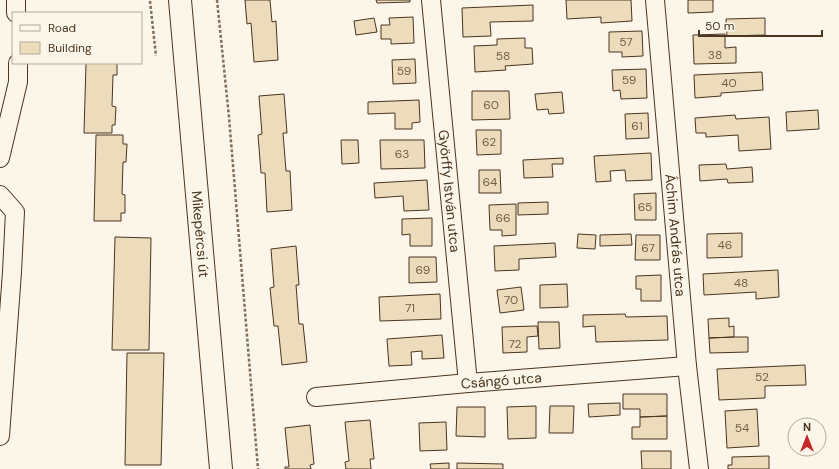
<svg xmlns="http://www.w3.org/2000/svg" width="839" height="469" font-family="'DM Sans',sans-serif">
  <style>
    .building { fill: #ecdcbc; stroke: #4a3520 }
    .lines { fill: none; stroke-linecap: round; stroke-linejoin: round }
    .minor-casing { stroke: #4a3520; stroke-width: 20 }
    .major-casing { stroke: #4a3520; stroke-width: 24 }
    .path { stroke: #7f6f5c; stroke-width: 2.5; stroke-dasharray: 3 2; stroke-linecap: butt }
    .minor { stroke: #fbf6e9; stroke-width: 18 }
    .major { stroke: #fbf6e9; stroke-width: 22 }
    .labels { text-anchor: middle; stroke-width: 3; stroke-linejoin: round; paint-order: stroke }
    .number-label { font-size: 12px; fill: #725f47 }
    .street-label { font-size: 14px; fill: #4a3520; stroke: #fbf6e9 }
  </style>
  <rect width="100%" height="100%" fill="#fbf6e9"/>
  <path class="building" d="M245 0H270L272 22 276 21 278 60 254 62 251 23 247 24Z
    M376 0H410V2L377 3Z
    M566 0H631L632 21 601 23V17L567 19Z
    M688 0H713V12L688 13Z
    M533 5V21L490 22 491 36 463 37 462 8Z
    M413 17 414 43 391 44V39H381V25H390L389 18Z
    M374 18 377 32 356 35 354 21Z
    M765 18V35L727 36 726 19Z
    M642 31 643 56 622 57V52H609V32Z
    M725 34V48L736 47V63L694 64 693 35Z
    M525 38V48H532L533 64 505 66 506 70 475 72 474 46 497 45V39Z
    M415 59 416 83 393 84 392 60Z
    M86 63H117V75H113L112 106 116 107 115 125H112V133H84Z
    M646 69 647 98 621 99 620 90 613 91 612 70Z
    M762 72 763 90 721 93V96L695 98 694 75Z
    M472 91H509L510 119 472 120Z
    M562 92 564 113 549 114 548 109 537 110 535 94Z
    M284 94 287 133H283L286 171H290L292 210 267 212 265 173H261L258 135 262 134 259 96Z
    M419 100 420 122 412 123V129H395V113L368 114V102Z
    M818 110 819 129 787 131 786 112Z
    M648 113 649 138 626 139 625 114Z
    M735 115 736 119 769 117 771 149 739 151 738 135 706 137V133H696L695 118Z
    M476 130H501V154L477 155Z
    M96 135H123V144H127L126 162H123L122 194 125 195V213H121V221H94Z
    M341 140H358L359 163 342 164Z
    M380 140H424L425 168 381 169Z
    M651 153 652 180 626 181 625 170 610 171 611 181 596 182 594 156Z
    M563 158V164H552L553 177 524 178 523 160Z
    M726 164 727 169 752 167 753 182 728 183 727 179 700 181 699 165Z
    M479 170H500L501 193H479Z
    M427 180 429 210 404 211 403 196 375 198 374 183Z
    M656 193V220H635L634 194Z
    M548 202V214L518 215V203Z
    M516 204V235L502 236V230H490L489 205Z
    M432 218V246H410V234L402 235V219Z
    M742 233V257L707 258V234Z
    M578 234 596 235 595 249 577 248Z
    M631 234 632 245 600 246V235Z
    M636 235H660V260H635Z
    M115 237 151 238 149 350H112Z
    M555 243 556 257 519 259V270L495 271 494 246Z
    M296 246 299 285H296L299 324H303L307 362 282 365 278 326H274L270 288 274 287 271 249Z
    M409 257H436L437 282 409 283Z
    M778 270 779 297 756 299V292L704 295 703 274Z
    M661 275V301H641V289H636V276Z
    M567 284 568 307 540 308V285Z
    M521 287 524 310 500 313 497 290Z
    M440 294 441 319 380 321 379 297Z
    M625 314 626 317 667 316 668 340 596 342 595 326 583 327V315Z
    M729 318V327L734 326V337L709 338 708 319Z
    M538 322H559L560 348 539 349Z
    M537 326 538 336 527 337V352L503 353 502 327Z
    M442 335 444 358 422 359V351L411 352 412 365 389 366 387 339Z
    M734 337H748V352L710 353 709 338Z
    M127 353H164L161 465H125Z
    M805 365 806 385 765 386V398L719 400 717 369Z
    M623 394H667V416L640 417V409H623Z
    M620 403V415L589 417 588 404Z
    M536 406V438L508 439 507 407Z
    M550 406H574L573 433H549Z
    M457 407H485V437L456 436Z
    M757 409 759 446 727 448 725 411Z
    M667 416V439H632V427H640V417Z
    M370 420 374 459H370L371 469H346L345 462 349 461 345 422Z
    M446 422 447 450 420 451 419 423Z
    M310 425 314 464 310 465 311 469H285V467H289L285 428Z
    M641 451H671V469H642Z
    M769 456V469H728V465H732V457Z
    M449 463V469H431L430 464Z
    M457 463 503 464V469H457Z"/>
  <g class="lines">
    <defs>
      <g id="minor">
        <path d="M16 0V13"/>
        <path id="s1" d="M431 0 468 383"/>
        <path id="s2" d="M655 0 687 366 699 469"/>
        <path d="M0 158 18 82V63"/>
        <path d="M0 195 15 212 12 272 0 436"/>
        <path id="s3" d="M316 397 468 383 687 366"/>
      </g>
      <g id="major">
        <path id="s4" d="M180 0 221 469"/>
      </g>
    </defs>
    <use href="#minor" class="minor-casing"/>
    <use href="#major" class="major-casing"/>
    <path class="path" d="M217 0 229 117 258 469
      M150 1 156 56"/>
    <use href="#minor" class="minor"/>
    <use href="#major" class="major"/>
  </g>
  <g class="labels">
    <g class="number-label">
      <text x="626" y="46">57</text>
      <text x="715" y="59">38</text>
      <text x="503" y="60">58</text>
      <text x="404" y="75">59</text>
      <text x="629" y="84">59</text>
      <text x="729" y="87">40</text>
      <text x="491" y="109">60</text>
      <text x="637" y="130">61</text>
      <text x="489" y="146">62</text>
      <text x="402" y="158">63</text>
      <text x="490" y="186">64</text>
      <text x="645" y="211">65</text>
      <text x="503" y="222">66</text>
      <text x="725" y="249">46</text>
      <text x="648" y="252">67</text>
      <text x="423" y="274">69</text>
      <text x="741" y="287">48</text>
      <text x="511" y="304">70</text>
      <text x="410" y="312">71</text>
      <text x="515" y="348">72</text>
      <text x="762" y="381">52</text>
      <text x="742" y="432">54</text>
    </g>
    <g class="street-label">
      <text dy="5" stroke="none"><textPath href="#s1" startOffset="192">Györffy István utca</textPath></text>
      <text dy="5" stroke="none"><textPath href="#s4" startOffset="235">Mikepércsi út</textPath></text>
      <text dy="5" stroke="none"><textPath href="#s2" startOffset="236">Áchim András utca</textPath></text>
      <text dy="5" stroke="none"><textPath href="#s3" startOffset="186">Csángó utca</textPath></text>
    </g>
  </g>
  <rect x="12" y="12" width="130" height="52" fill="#fbf6e9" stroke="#b4a999"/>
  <rect x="20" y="25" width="20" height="6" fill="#fbf6e9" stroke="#b4a999"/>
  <text x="48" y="32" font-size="12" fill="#4a3520">Road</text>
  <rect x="20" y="42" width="20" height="12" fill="#ecdcbc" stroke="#b4a999"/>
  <text x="48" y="52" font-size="12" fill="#4a3520">Building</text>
  <g transform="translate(807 437)"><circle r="19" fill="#fbf6e9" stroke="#b4a999"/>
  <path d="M0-3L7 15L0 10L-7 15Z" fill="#c62828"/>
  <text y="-6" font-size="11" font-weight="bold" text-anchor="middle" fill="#4a3520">N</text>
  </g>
  <path d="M699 30v6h123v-6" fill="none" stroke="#4a3520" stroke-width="2"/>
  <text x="705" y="30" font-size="12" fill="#4a3520" stroke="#fbf6e9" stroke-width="3" paint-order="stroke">50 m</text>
</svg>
